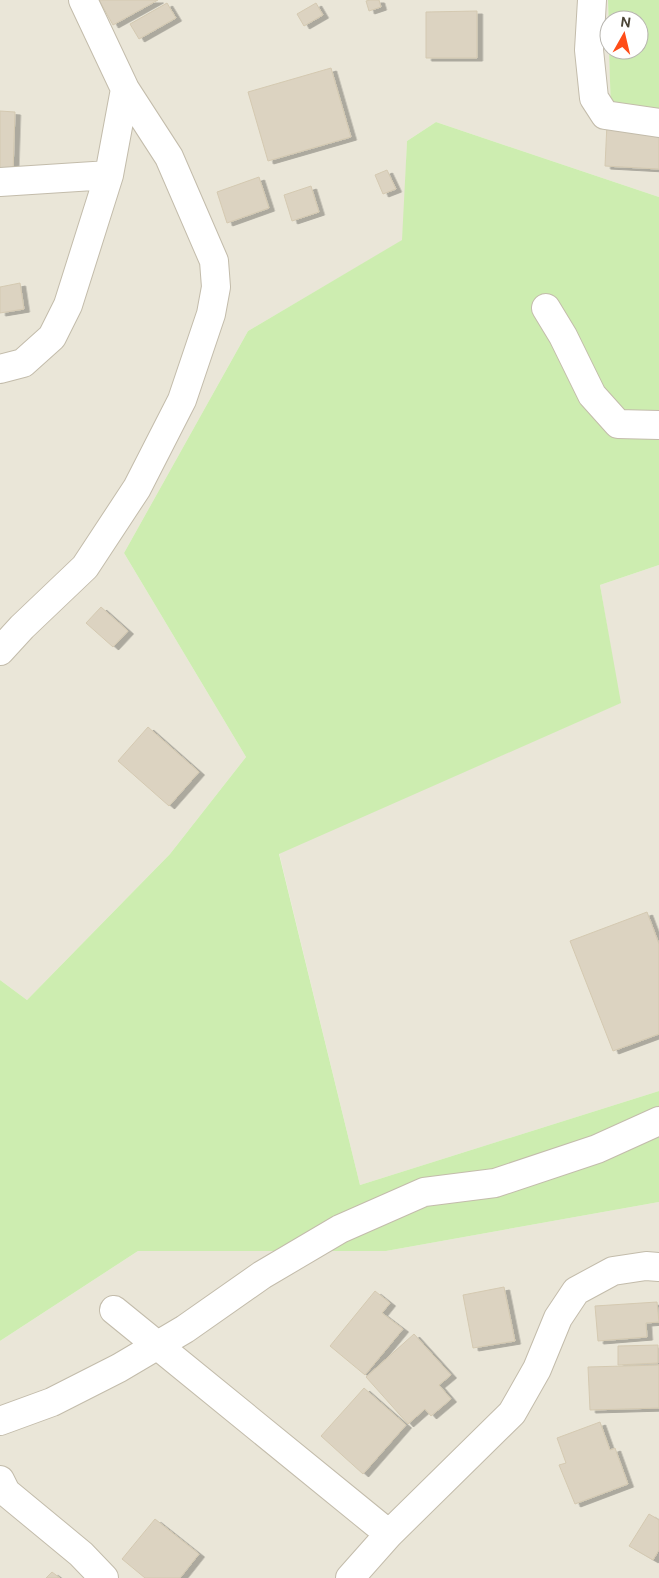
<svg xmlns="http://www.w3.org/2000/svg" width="659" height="1578" font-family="'DM Sans',sans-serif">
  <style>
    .residential { fill: #eae6d8 }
    .green { fill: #cdedb0 }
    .building { fill: #dcd3c1; stroke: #d4c9b1; filter: url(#shadow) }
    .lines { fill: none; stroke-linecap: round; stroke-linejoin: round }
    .minor-casing { stroke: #c3bcab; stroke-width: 30 }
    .minor { stroke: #fff; stroke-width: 28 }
  </style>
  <defs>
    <filter id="shadow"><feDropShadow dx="5.5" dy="3" stdDeviation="0" flood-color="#0004"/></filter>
  </defs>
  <rect width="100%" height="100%" fill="#f6f3ea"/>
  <path class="residential" d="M0 0H608L611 111 659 114V197L436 122 407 141 403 240 248 331 124 553 246 757 170 854 27 1000 0 980Z
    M659 565V1091L360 1185 279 853 620 703 600 585Z
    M659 1202V1578H0V1341L138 1251H386Z"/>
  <path class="green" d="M608 0H659V114L611 112 609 50H639V20H609V35Z
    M436 122 659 197V565L600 585 621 703 279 854 360 1185 659 1091V1202L386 1251H138L0 1341V980L27 1000 170 854 246 757 124 553 248 331 402 240 407 141Z"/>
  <path class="building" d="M99 0H158L113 25Z
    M370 0H379L381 7 369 11 366 1Z
    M167 3 176 18 139 39 130 24Z
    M316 3 323 15 304 26 297 14Z
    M477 11V58H426V12Z
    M331 68 351 137 268 161 248 92Z
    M0 111 15 112 13 172H0Z
    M607 123 659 126V169L605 166Z
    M387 170 396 189 383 194 375 175Z
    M259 177 269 208 227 223 217 192Z
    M311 186 319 212 292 221 284 195Z
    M20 283 24 309 0 313V287Z
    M101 607 128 631 113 647 86 623Z
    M148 727 199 772 169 806 118 761Z
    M647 912 659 944V1034L613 1051 570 941Z
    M504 1287 515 1341 473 1348 463 1295Z
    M375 1291 390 1303 382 1313 403 1329 365 1375 330 1346Z
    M657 1302 659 1322 646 1323 647 1337 598 1341 595 1306Z
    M414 1334 451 1375 439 1385 451 1399 431 1416 425 1409 408 1424 366 1377Z
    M658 1345V1363L618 1365V1346Z
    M659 1365V1408L590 1410 588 1367Z
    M364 1388 406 1425 363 1474 321 1436Z
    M600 1422 610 1450 615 1448 628 1484 575 1504 559 1465 566 1463 557 1438Z
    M649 1514 659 1520V1550L653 1560 629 1546Z
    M155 1519 199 1554 180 1578H145L122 1559Z
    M52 1572 60 1578H46Z"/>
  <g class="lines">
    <defs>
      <path id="minor" d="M592 0 589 50 594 98 605 115 659 123
        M0 182 109 175
        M546 308 563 336 592 395 618 424 659 425
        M0 369 23 363 52 337 68 305 109 175 125 89
        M0 651 22 627 85 567 137 488 182 400 211 314 216 287 214 261 169 157 125 89 83 0
        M114 1310 389 1534
        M0 1421 52 1402 119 1368 185 1329 262 1275 340 1229 424 1192 495 1183 597 1149 659 1121
        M0 1480 6 1492 81 1554 104 1578
        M350 1578 389 1534 512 1413 537 1369 558 1318 576 1291 613 1271 646 1266 659 1267"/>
    </defs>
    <use href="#minor" class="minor-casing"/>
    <use href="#minor" class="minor"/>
  </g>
  <g transform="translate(624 35) rotate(8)"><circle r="24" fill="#ffffff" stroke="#b7b5af"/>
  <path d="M0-4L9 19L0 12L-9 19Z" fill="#ff4d18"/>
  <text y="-8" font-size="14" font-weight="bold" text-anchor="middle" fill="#4b4537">N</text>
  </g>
</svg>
